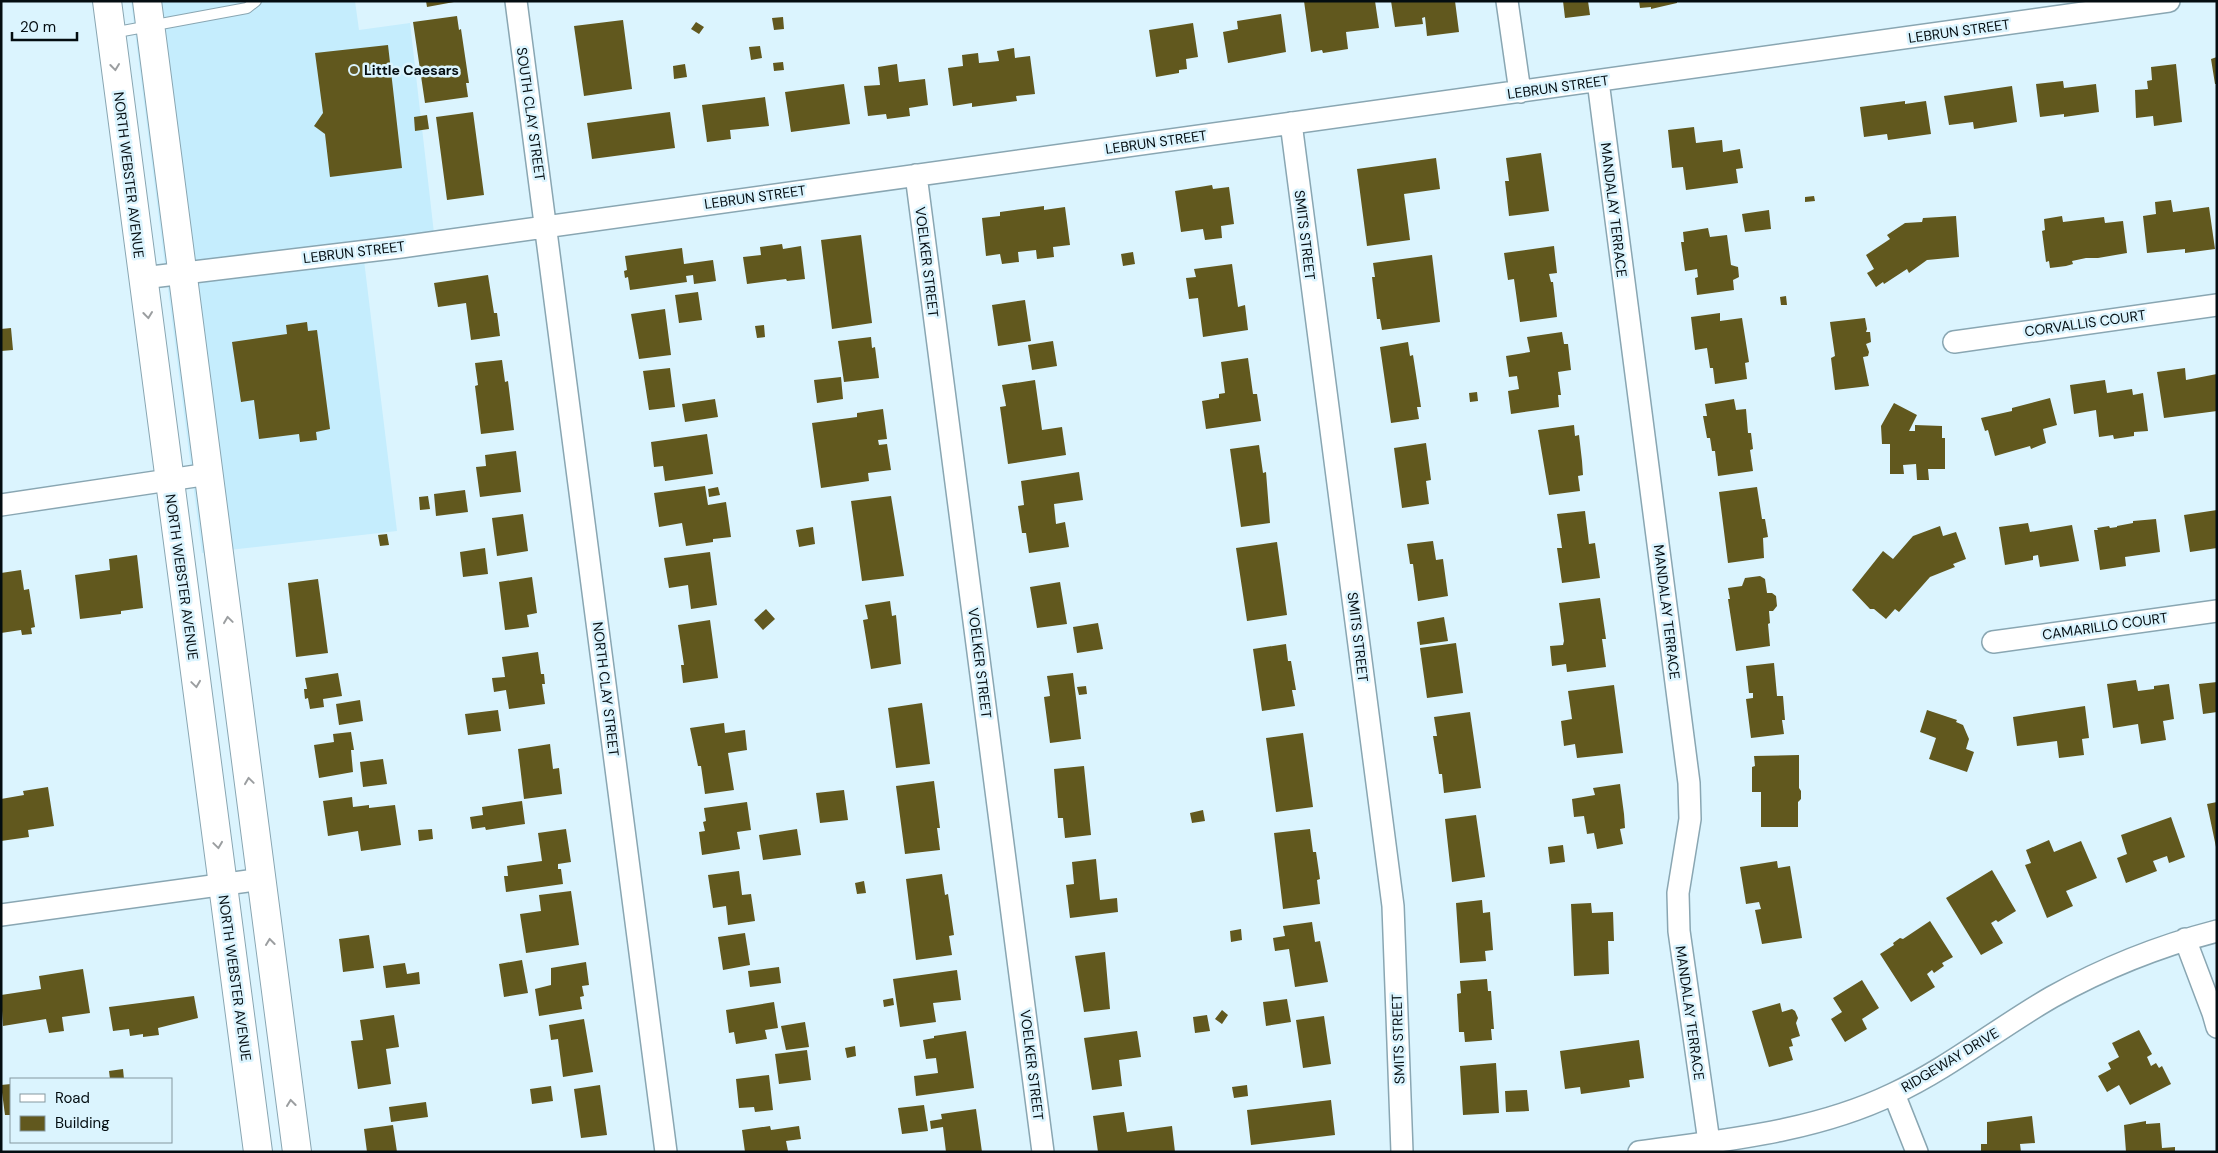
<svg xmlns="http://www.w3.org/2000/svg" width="2218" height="1153" font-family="'DM Sans',sans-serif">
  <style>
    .built { fill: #c5edfd }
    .building { fill: #61581e }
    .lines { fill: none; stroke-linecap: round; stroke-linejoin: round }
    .lane-casing { stroke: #89a6b2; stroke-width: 12 }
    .street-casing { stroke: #89a6b2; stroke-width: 24 }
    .secondary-casing { stroke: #89a6b2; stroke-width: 30 }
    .lane { stroke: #fff; stroke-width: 10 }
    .street { stroke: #fff; stroke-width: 21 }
    .secondary { stroke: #fff; stroke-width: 28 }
    .oneway { stroke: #9b9ea0 }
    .poi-dot { fill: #635a27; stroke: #dbf4fe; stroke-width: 2 }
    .labels { text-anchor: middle; stroke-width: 5; stroke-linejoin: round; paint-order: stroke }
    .street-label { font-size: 14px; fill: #040d11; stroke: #dbf4fe }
    .poi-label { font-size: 14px; font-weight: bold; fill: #040d11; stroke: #dbf4fe; text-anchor: start }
  </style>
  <rect width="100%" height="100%" fill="#dbf4fe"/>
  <path class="built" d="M131 1H355L359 30 410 23 435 242 363 252 397 531 202 553Z"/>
  <path class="building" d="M426 1H454V2L427 7Z
    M1304 1H1375L1379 28 1346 32 1348 49 1323 53 1322 50 1311 52Z
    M1391 1H1455L1459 32 1427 36 1425 17 1422 18 1423 24 1395 27Z
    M1563 1H1588L1590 15 1565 18Z
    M1639 1H1677V3L1651 9V7L1640 8Z
    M1281 14 1286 52 1228 63 1223 32 1238 29 1237 21Z
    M457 16 459 30 461 29 469 83H466L468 97 425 103 413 22Z
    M783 17 784 29 774 30 772 18Z
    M623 20 632 89 584 96 574 26Z
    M696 22 704 27 699 34 691 29Z
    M1193 23 1198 57 1186 59 1187 69 1179 70V73L1156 77 1149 30Z
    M388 45 402 168 330 177 325 134 314 126 323 113 315 53Z
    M760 46 762 58 751 60 749 47Z
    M1014 48 1015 58 1030 56 1035 94 1016 96 1017 101 972 107V103L953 106 948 68 963 66 962 55 978 53 979 63 999 61 997 51Z
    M2217 57V84H2215L2211 59Z
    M783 62 784 70 774 71 773 63Z
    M685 64 687 77 674 79 673 66Z
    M897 64 899 82 925 79 928 105 909 108 910 116 887 119 886 114 868 116 864 86 880 85 878 67Z
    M2176 64 2182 122 2154 126 2153 116 2136 118 2135 90 2148 89 2147 81 2152 80 2151 67Z
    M2063 81 2064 88 2096 84 2099 112 2064 117V114L2040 117 2036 84Z
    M844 84 850 124 791 132 785 92Z
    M2012 86 2017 122 1974 129 1973 122 1949 125 1944 96Z
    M765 97 769 126 730 130 731 139 707 142 702 105Z
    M1905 101V104L1926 101 1931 134 1888 140 1887 134 1864 137 1860 107Z
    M473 112 484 195 447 200 436 117Z
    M670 112 675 148 592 159 587 123Z
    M427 115 429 129 415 131 414 117Z
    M1694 127 1696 143 1722 140 1723 152 1740 149 1743 168 1736 169 1738 183 1686 190 1683 167 1672 168 1668 130Z
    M1541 153 1549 211 1509 216 1505 181H1509L1506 158Z
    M1436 158 1440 189 1404 194 1410 240 1367 246 1357 169Z
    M1212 185 1213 189 1229 187 1234 224 1221 226 1222 238 1205 240 1203 229 1181 232 1175 191Z
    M1814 196 1815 201 1805 202V197Z
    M2171 200 2173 212 2209 207 2215 249 2185 253V249L2147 253 2143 216 2156 214 2155 202Z
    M1044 206V210L1065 207 1070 245 1053 247 1054 257 1037 259 1036 250 1018 252 1019 262 1002 264 1000 254 986 256 982 218 1000 216V212Z
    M1769 210 1771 229 1745 232 1742 214Z
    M1956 216 1959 257 1927 260 1909 273 1907 269 1884 284 1883 282 1876 287 1867 273 1874 269 1866 255 1890 239 1887 235 1905 223 1922 222 1923 218Z
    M2062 216 2063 222 2104 217 2105 223 2123 221 2127 253 2098 258H2086L2072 261 2073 264 2066 266 2050 268 2049 261 2046 262 2042 231 2045 230 2044 219Z
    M1708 228 1710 237 1727 235 1731 265 1738 267 1739 277 1733 280 1734 290 1697 295 1695 278 1698 277 1697 269 1685 271 1681 242H1684L1683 232Z
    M861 235 872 323 832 329 821 240Z
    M782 244 783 249 801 246 805 279 787 281 786 279 747 284 743 257 761 255 760 247Z
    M1554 246 1557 273 1549 274 1551 282H1553L1557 317 1520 322 1514 279 1508 280 1504 253Z
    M682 248 684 264 713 260 716 281 694 284 693 275 686 276 687 282 630 290 628 277 625 278 624 271 627 270 625 256Z
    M1133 252 1135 264 1123 266 1121 254Z
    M1432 255 1440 322 1382 330 1380 319H1377L1372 277H1375L1373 263Z
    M1232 264 1238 307 1245 305 1248 330 1203 337 1198 298 1189 299 1186 278 1196 277 1194 269Z
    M488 275 494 313H497L500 336 471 340 466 303 438 307 434 283Z
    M698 292 702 320 679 323 675 295Z
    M1786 296 1787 305H1781L1780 297Z
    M1025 300 1031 341 998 346 992 305Z
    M665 309 671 355 639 359 631 314Z
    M1720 313V321L1742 318 1749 362 1745 363 1747 379 1715 384 1713 368H1710L1707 348 1695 350 1691 317Z
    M1865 318 1867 329 1866 332H1870L1871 342 1866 344 1869 352 1868 356 1863 357 1869 386 1835 390 1831 358 1835 356 1830 322Z
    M307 322 308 331 317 330 330 429 316 432 317 440 300 442 299 434 259 439 254 400 241 402 232 342 287 334 286 325Z
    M764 325 765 337 757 338 755 326Z
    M11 328 13 350 1 351V329Z
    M1562 332 1564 344H1568L1571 370 1558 372 1561 395H1558L1559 407 1511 414 1508 391 1519 389 1517 376 1509 377 1506 356 1530 352 1527 337Z
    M871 337 872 348 875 347 879 378 844 382 838 341Z
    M1053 341 1057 366 1032 370 1028 345Z
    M1408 342 1410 356 1413 355 1421 407H1417L1419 419 1391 423 1380 347Z
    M1248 358 1253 394H1257L1261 421 1206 429 1202 401 1219 398V394L1225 393 1221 362Z
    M502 360 505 382 508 381 514 430 481 434 475 386 478 385 475 363Z
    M670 368 675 407 649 410 643 371Z
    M2185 368 2186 380 2217 374V411L2164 418 2157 372Z
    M841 377 843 399 817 403 814 380Z
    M1035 380 1042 430 1062 427 1066 455 1008 464 1000 407 1006 406 1002 385Z
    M2105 380 2107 393 2132 389 2133 395 2143 393 2148 431 2134 432V436L2114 439 2113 435 2099 437 2096 410 2074 414 2070 385Z
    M1477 392 1478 401 1470 402 1469 393Z
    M2050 398 2057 425 2043 429 2046 443 2031 449 2030 446 1995 456 1988 430 1985 431 1981 418 2012 411V408Z
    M715 399 718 417 685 422 682 404Z
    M1734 399 1736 410 1746 409 1748 433H1751L1753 449 1750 450 1753 471 1718 476 1715 451H1712L1710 438H1707L1703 416H1707L1705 404Z
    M1894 403 1917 415 1909 431H1915V425L1942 426V438H1945V469H1928L1929 480H1917L1916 464 1903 465 1904 474H1890V444H1882L1881 426Z
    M883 409 887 439 878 440 879 445 887 444 891 470 868 473 869 481 821 488 812 423 857 417V413Z
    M1574 425 1575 436 1579 435 1582 461 1583 475 1578 476 1580 491 1549 495 1538 430Z
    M707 434 713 474 665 481 663 466 654 467 651 442Z
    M1426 443 1431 480 1426 481 1429 504 1402 508 1394 448Z
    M1259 445 1263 473 1266 472 1270 523 1241 527 1230 449Z
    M516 451 521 492 480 497 476 467 486 466 485 455Z
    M1079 472 1083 500 1054 504 1056 524 1065 522 1069 547 1029 553 1026 533H1022L1018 506 1024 505 1021 481Z
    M705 486 708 505 726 502 731 537 713 539V542L686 546 682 523 659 527 654 493Z
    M718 487 720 495 709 497 708 489Z
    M1757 487 1762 519H1765L1768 537 1763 538 1764 558 1728 563 1719 492Z
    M465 490 468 512 436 516 434 494Z
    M428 496 430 509 420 510 419 497Z
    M891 496 904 576 862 581 851 501Z
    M2217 510V548L2190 552 2184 515Z
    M1585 511 1589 544 1595 543 1600 578 1562 583 1557 548H1562L1557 514Z
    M523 514 528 551 497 556 492 518Z
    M2156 519 2160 552 2125 557 2126 566 2100 570 2094 530H2098L2097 528 2109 526 2110 528 2117 527V526L2133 523V521Z
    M2028 523 2030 532 2072 525 2079 561 2040 567 2038 555 2033 556V560L2005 565 1999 527Z
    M1940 526 1943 536 1956 532 1966 559 1953 564 1955 567 1930 577 1899 612 1895 609 1886 619 1874 609H1870L1852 590 1883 551 1893 559 1913 536Z
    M813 527 815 544 799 547 796 530Z
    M387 534 389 545 380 546 378 535Z
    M1433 541 1436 560 1443 559 1448 596 1418 601 1413 564H1410L1407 544Z
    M1277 542 1287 615 1247 621 1236 548Z
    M485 548 488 574 463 577 460 552Z
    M710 552 717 605 691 609 688 585 669 588 664 558Z
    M137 555 143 608 121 611V614L80 619 75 575 110 570 109 559Z
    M21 570 24 590 29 589 35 627 31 628 32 634 22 635 21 630 1 633V573Z
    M1760 576 1765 579 1767 593H1772L1776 596 1777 606 1773 611H1769L1770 623 1768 624 1770 646 1736 651 1728 599H1730L1728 588 1742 586 1745 578Z
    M532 577 537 613 527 615 529 627 505 630 499 582Z
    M318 579 328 653 296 657 288 583Z
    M1060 582 1067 624 1037 628 1030 587Z
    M1600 598 1606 639H1602L1606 667 1567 672 1566 664 1552 666 1550 646 1563 645 1564 641 1559 603Z
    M890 601 892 616 896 615 901 664 871 669 863 620 868 619 865 605Z
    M766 609 775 619 763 630 754 620Z
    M1444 617 1448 641 1420 645 1417 622Z
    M710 620 718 678 683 683 681 665H684L678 625Z
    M1098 623 1103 649 1077 653 1073 627Z
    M1456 643 1463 693 1427 698 1420 648Z
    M1286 644 1288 661H1291L1296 690H1292L1295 706 1262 711 1253 649Z
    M538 652 541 674H544L545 684H542L545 704 509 709 506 690 494 692 492 678 505 677 502 657Z
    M1774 663 1777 696H1783L1785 720H1782L1784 734 1751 738 1746 699 1753 698V693H1749L1746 666Z
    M338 673 342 696 323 699 324 707 310 709 308 698 305 699 304 689H307L305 678Z
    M1073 673 1081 739 1050 743 1044 697 1050 696 1047 676Z
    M2136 680 2138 691 2154 689V686L2169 684 2174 719 2163 721 2166 740 2141 744 2138 724 2113 728 2107 684Z
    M2217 682V712L2203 714 2199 684Z
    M1614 685 1623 753 1577 758 1575 744 1564 746 1561 721 1572 719 1568 691Z
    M1086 686 1087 694 1079 695 1077 687Z
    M360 700 363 721 339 725 336 704Z
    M922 703 930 764 896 768 888 708Z
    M2085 706 2089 738 2082 739 2084 755 2059 758 2057 741 2017 746 2013 717Z
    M498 710 501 731 468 735 465 714Z
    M1927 710 1957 720 1956 722 1963 725 1969 739 1966 749 1974 752 1967 772 1929 759 1936 738 1920 732Z
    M1470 712 1481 788 1444 793 1442 774H1439L1433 736H1437L1434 717Z
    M724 723 725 733 745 730 747 750 728 753 734 790 705 794 701 766H698L690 728Z
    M351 732 354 750H351L353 772 319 778 314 745 334 742 333 734Z
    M1303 733 1313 807 1276 812 1266 738Z
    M550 744 553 769 559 768 562 794 524 799 518 749Z
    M1799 755V788L1801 791V799L1798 802V827H1761V792H1752V767L1755 766 1754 756Z
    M383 759 387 784 363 787 360 762Z
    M1084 766 1091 835 1065 838 1063 818H1058L1054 769Z
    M934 781 940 828H937L940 850 905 854 896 786Z
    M1620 784 1624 814 1625 828 1620 829 1623 844 1597 849 1594 833 1587 834 1584 816 1574 817 1572 799 1595 795 1593 788Z
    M48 787 54 826 28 830 29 837 1 841V799L24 795 23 791Z
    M844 790 848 820 820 823 816 793Z
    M352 797 353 807 369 805V808L395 805 401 845 361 851 358 831 328 836 323 801Z
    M522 801 525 824 486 830 485 827 472 829 470 817 483 815 482 807Z
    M747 802 751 830 737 832 740 849 702 855 699 832 705 831 703 822 706 821 704 808Z
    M2217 802V847H2216L2207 804Z
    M1203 810 1205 821 1192 823 1190 813Z
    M1476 815 1485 877 1452 882 1445 819Z
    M2171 817 2185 857 2169 863 2167 856 2153 861 2157 871 2126 883 2117 858 2127 854 2121 835Z
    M432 829 433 839 419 841 418 830Z
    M566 829 571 862 558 864V869H561L563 884 506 892 504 876H508L507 866 542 861 538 833Z
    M797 829 801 855 763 860 759 835Z
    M1310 829 1313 852H1316L1320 879 1317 880 1320 904 1283 909 1274 833Z
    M2049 840 2054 852 2081 841 2097 878 2066 891 2073 906 2047 918 2025 865 2031 863 2026 850Z
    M1563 845 1565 862 1550 864 1548 847Z
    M1096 859 1100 900 1117 898 1118 912 1070 918 1066 885 1074 884 1072 862Z
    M1777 861 1778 868 1790 866 1802 938 1762 944 1755 910 1761 909 1759 902 1746 904 1740 867Z
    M1992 870 2016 911 1998 922 1996 920 1991 923 2003 943 1981 955 1946 898Z
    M739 871 742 895 751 894 755 921 728 925 726 906 713 908 708 875Z
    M942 874 945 895 948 894 954 935 949 936 952 955 916 960 906 879Z
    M864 881 866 893 857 894 855 883Z
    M571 891 579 945 526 953 520 914 541 911 539 895Z
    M1482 900 1483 913 1490 912 1493 950 1485 951 1486 961 1460 963 1456 903Z
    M1591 903 1592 913 1613 912 1614 941H1608L1609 974 1574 976 1571 904Z
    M1930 921 1953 957 1942 963 1944 966 1934 973 1932 970 1927 974 1935 987 1911 1002 1880 954 1894 945 1893 943 1900 938 1903 939Z
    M1312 922 1315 942 1320 941 1328 982 1295 987 1289 949 1275 951 1273 938 1285 936 1283 926Z
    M1241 929 1242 940 1231 942 1230 931Z
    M745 933 750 965 723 970 718 937Z
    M369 935 374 968 343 972 339 939Z
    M1105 952 1110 1009 1084 1012 1075 956Z
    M522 960 528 993 504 997 499 964Z
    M586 962 589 985 582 986 584 996 580 997 582 1009 539 1016 535 989 551 985V968Z
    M405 963 407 974 419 972 420 984 386 988 383 966Z
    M779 967 781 983 750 987 748 971Z
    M83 969 90 1013 62 1017 64 1031 49 1033 46 1019 3 1026 1 995 41 989 39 976Z
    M957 970 961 1000 933 1003 936 1022 900 1027 893 979Z
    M1487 979 1488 991H1491L1494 1029H1491L1492 1040 1465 1042 1464 1032H1459L1457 994 1461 993 1460 981Z
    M1862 980 1879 1008 1862 1019 1867 1029 1845 1042 1831 1019 1842 1012 1833 998Z
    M194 996 198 1018 158 1028 159 1035 143 1037V1034L130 1036 129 1029 113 1031 109 1007Z
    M893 998 894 1005 884 1007 883 1000Z
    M1287 999 1291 1022 1266 1026 1263 1002Z
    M774 1002 778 1028 765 1030 767 1039 736 1044 734 1032 729 1033 726 1010Z
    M1780 1003 1782 1012 1792 1009 1795 1011 1798 1018 1796 1023 1800 1036 1791 1039 1793 1046 1789 1047 1793 1060 1769 1067 1752 1011Z
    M1222 1010 1228 1015 1222 1024 1215 1019Z
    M394 1015 399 1047 386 1049 391 1084 358 1089 351 1041 363 1040 360 1020Z
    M1207 1015 1210 1031 1195 1033 1193 1017Z
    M1324 1016 1331 1064 1303 1068 1296 1020Z
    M584 1019 593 1072 563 1077 558 1039 551 1040 549 1025Z
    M805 1022 809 1047 786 1050 781 1026Z
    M2139 1030 2152 1054 2147 1057 2151 1066 2156 1063 2159 1068 2162 1066 2171 1084 2130 1105 2119 1085 2107 1092 2098 1076 2111 1069 2108 1063 2119 1057 2112 1043Z
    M966 1031 974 1088 916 1096 914 1076 938 1073 936 1058 926 1059 923 1040 934 1038V1036Z
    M1137 1031 1141 1057 1119 1060 1122 1086 1092 1090 1084 1038Z
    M1639 1040 1644 1078 1629 1080 1630 1087 1581 1094 1580 1087 1565 1089 1560 1051Z
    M855 1046 856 1056 847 1058 845 1048Z
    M807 1050 811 1080 779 1084 775 1054Z
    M1496 1063 1499 1113 1463 1115 1460 1066Z
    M123 1069 124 1079H110L109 1071Z
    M769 1075 773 1110 755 1112 754 1107 739 1108 736 1079Z
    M11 1084V1115H5L1 1085Z
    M600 1085 607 1135 581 1138 574 1089Z
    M1247 1085 1248 1096 1234 1098 1232 1087Z
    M551 1086 553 1101 532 1104 530 1089Z
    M1527 1090 1529 1111 1506 1112 1505 1091Z
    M1331 1100 1335 1135 1251 1145 1247 1110Z
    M426 1102 428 1117 391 1122 389 1107Z
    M924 1105 928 1131 902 1134 898 1108Z
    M976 1109 982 1152H946L943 1127 931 1129 930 1121 942 1119 941 1114Z
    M1124 1112 1127 1132 1172 1126 1175 1152H1098L1093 1116Z
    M2032 1116 2035 1143 2020 1144 2021 1152H1981V1144H1987V1122Z
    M2146 1121V1124L2160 1123 2162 1148 2175 1147V1152H2126L2124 1125Z
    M393 1125 397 1152H367L364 1129Z
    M770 1126 771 1130 799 1126 801 1139 786 1141 788 1151 745 1152 742 1130Z"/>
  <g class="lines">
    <defs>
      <path id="lane" d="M112 33 247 8 256 1"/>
      <path id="street" d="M516 1 666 1152
        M1507 1 1520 92
        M1598 81 1689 783 1690 819 1678 893 1679 931 1709 1142
        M1291 123 1393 906 1402 1152
        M916 175 1043 1152
        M143 278 401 247 2169 1
        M1954 342 2217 305
        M1 505 209 474
        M1993 642 2217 611
        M1 915 262 879
        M2185 939 2213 1013 2217 1027
        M1894 1094 1917 1152
        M1639 1152C1725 1140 1814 1132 1893 1094 1949 1068 1998 1028 2052 997 2104 968 2159 946 2217 931"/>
      <path id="secondary" d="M107 1 258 1152
        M147 1 297 1152"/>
    </defs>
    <use href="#lane" class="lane-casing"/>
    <use href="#street" class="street-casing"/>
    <use href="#secondary" class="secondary-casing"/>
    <use href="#lane" class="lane"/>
    <use href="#street" class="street"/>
    <use href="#secondary" class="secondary"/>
  </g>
  <defs><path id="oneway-chevron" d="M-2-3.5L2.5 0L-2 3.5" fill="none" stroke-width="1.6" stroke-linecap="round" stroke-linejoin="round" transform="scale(1.25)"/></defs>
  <g class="oneway">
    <use href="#oneway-chevron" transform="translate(115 67) rotate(83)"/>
    <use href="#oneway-chevron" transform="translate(148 315) rotate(83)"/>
    <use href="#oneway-chevron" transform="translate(228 620) rotate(-98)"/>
    <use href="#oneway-chevron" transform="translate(196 684) rotate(82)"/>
    <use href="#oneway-chevron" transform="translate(249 781) rotate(-98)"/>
    <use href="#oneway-chevron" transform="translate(218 845) rotate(82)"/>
    <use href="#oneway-chevron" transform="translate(270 942) rotate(-97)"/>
    <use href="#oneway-chevron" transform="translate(291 1103) rotate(-97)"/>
  </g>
  <circle class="poi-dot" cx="354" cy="70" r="5"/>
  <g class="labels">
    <g class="street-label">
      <text transform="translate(1959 31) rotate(-8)" y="5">LEBRUN STREET</text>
      <text transform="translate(1558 87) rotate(-8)" y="5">LEBRUN STREET</text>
      <text transform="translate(531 114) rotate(82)" y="5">SOUTH CLAY STREET</text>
      <text transform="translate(1156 142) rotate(-8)" y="5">LEBRUN STREET</text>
      <text transform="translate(129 175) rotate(83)" y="5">NORTH WEBSTER AVENUE</text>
      <text transform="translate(755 197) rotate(-8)" y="5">LEBRUN STREET</text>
      <text transform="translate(1614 210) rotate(83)" y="5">MANDALAY TERRACE</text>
      <text transform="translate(1305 235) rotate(83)" y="5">SMITS STREET</text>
      <text transform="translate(354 252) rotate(-7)" y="5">LEBRUN STREET</text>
      <text transform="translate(927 262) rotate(83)" y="5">VOELKER STREET</text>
      <text transform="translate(2085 323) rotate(-8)" y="5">CORVALLIS COURT</text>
      <text transform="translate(182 577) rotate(82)" y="5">NORTH WEBSTER AVENUE</text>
      <text transform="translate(1667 612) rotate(83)" y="5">MANDALAY TERRACE</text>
      <text transform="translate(2105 626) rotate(-8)" y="5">CAMARILLO COURT</text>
      <text transform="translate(1358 637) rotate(83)" y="5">SMITS STREET</text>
      <text transform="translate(980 663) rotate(83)" y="5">VOELKER STREET</text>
      <text transform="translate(606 689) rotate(83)" y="5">NORTH CLAY STREET</text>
      <text transform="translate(235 978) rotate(82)" y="5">NORTH WEBSTER AVENUE</text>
      <text transform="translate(1690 1013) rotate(82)" y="5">MANDALAY TERRACE</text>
      <text transform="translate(1398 1039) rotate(-92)" y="5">SMITS STREET</text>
      <text transform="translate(1950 1060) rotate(-31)" y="5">RIDGEWAY DRIVE</text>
      <text transform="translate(1032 1065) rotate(83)" y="5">VOELKER STREET</text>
    </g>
    <g class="poi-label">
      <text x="364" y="75">Little Caesars</text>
    </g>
  </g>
  <rect width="2218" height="1153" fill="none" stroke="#040d11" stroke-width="5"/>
  <rect x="10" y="1078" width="162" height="65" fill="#dbf4fe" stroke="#85989f"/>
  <rect x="20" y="1094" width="25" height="8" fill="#ffffff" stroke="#85989f"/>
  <text x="55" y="1103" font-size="15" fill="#040d11">Road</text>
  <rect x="20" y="1116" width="25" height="15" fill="#61581e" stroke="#85989f"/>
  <text x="55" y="1128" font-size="15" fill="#040d11">Building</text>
  <path d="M12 32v8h65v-8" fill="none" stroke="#040d11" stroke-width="2.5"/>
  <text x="20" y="32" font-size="15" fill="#040d11" stroke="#dbf4fe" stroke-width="4" paint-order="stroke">20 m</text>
</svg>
